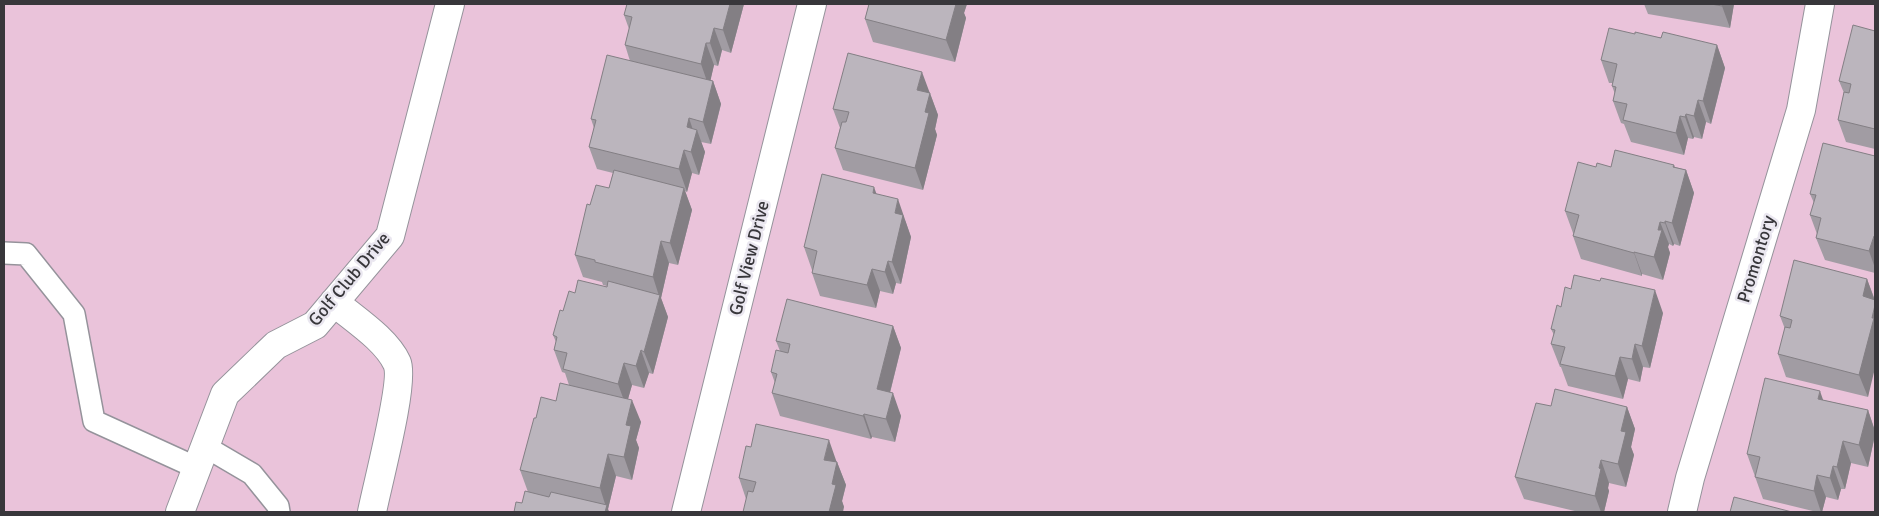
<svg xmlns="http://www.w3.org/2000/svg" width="1879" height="516" font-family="Signika,sans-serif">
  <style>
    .green { fill: #eac3da }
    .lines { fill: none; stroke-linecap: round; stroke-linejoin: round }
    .lane-casing { stroke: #95939b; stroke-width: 24 }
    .street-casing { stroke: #95939b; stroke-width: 30 }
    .lane { stroke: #fff; stroke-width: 21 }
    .street { stroke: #fff; stroke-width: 28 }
    .wall { fill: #a19ca3 }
    .shaded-wall { fill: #837f84 }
    .building { fill: #bbb5bd; stroke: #837f84 }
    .labels { text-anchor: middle; stroke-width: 5; stroke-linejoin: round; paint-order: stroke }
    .street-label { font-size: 18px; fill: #38373b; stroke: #eae7f0 }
  </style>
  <rect width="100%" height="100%" fill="#eae7f0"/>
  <path class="green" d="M4 4H1875V512H4Z"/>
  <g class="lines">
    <defs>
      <path id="lane" d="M4 253 26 254 74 314 94 421 197 468
        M206 447 252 474 278 506 279 512"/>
      <path id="street" d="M334 302C354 319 386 339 397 363 405 381 377 486 372 512
        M180 512 225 394 276 345 315 325 390 236 450 4
        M686 512 812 4
        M1682 512 1690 478 1801 110 1820 4"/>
    </defs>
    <use href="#lane" class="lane-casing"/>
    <use href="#street" class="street-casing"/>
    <use href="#lane" class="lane"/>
    <use href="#street" class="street"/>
  </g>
  <path class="wall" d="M627 4H744L731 53 722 50 718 66 714 65 710 81H713L721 104 711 144 701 142 705 152 699 175 692 173 687 192 685 191 692 210 678 265 669 263 661 298 668 317 653 374 649 373 644 388 632 385 628 399 641 422 636 440 639 448 632 480 616 476 608 509 609 512H514L522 503 528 492 520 470 536 418 556 401 569 385 565 373 562 372 554 350 556 342 553 335 563 311 575 293 607 287V286L603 285 602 282 583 277 575 255 590 205 609 188 613 173 597 169 589 147 594 128 591 119 630 61 625 45 629 29 624 15Z
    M869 4H967L964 13 966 18 955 62 873 42 865 19Z
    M1644 4H1734L1730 28 1648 14Z
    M1875 31V149L1846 142 1838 120 1844 93 1839 81Z
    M1635 34 1717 45 1725 68 1711 124 1706 122 1702 139 1694 137 1693 139 1688 138 1684 155 1631 142 1624 124 1621 123 1613 101 1615 94 1612 86 1613 83H1609L1601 60Z
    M930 93 938 115 935 129 937 135 923 190 843 170 835 148 840 128 833 109Z
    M1875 156V273L1825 260 1816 238 1817 234 1810 215 1814 203 1810 194Z
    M1596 167H1675L1686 170 1694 193 1680 246 1674 244 1673 246 1669 244 1668 247 1670 253 1663 280 1642 274V276L1581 259 1573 236 1574 234 1573 233 1565 211Z
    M877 194 906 222V223L911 237 901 284 896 283 893 294 880 291 876 308 820 296 812 273 813 270H812L804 247Z
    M1867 279 1875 300 1868 397 1786 377 1778 354 1785 329 1780 316Z
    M1571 289 1663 313 1650 368 1643 367 1640 382 1628 379 1623 399 1568 386 1561 367H1560L1551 344 1554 335 1551 329 1561 307Z
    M893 326 901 348 890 393 901 416 895 442 872 437 871 439 780 416 772 393 775 383 771 372 780 351 776 341Z
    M1823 400 1868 410 1875 431V435L1868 467 1851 463 1845 489H1841L1838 500 1826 497 1822 512H1817L1763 499 1747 454Z
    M1551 406 1627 407 1635 429 1631 447 1634 455 1626 487 1609 483 1608 488 1609 491 1604 512H1579L1524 499 1515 477Z
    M751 447 837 462 846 485 842 501 844 507 746 499 739 478Z"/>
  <path class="shaded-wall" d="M730 4H744L731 53 723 30Z
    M956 4H967L964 13 966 18 955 62 946 40Z
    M1722 4H1734L1730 28 1722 6Z
    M714 28 722 50 718 66 710 43Z
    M706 43 714 65 709 87 701 64Z
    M1717 45 1725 68 1711 124 1703 101Z
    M922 72 938 115 935 129 937 135 923 190 915 168 917 90Z
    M713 81 721 104 711 144 703 122Z
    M1698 100 1706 122 1702 139 1694 116Z
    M1686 114 1694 137 1693 139 1685 117Z
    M1680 116 1688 138 1684 155 1676 133Z
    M689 118 695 136 697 130 705 152 699 175 691 152 687 127Z
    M684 150 692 173 687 192 679 169Z
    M1674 165 1682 186 1686 170 1694 193 1680 246 1672 223 1673 167Z
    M874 187 882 209 873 193Z
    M684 188 692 210 678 265 670 243Z
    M898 199 911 237 901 284 892 262 895 213Z
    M1665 221 1674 244 1673 246 1665 223Z
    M1660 222 1669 244 1668 247 1670 253 1663 280 1654 257 1658 230Z
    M1874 236 1875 240V268L1869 251Z
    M661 241 669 263 661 298 668 317 653 374 644 352 659 296 653 277Z
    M1634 252 1642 274V276L1634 253Z
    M888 261 896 283 893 294 885 272Z
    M872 269 880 291 876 308 867 285Z
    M1867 279 1875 301 1863 296Z
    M1655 290 1663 313 1650 368 1642 346Z
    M1875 305V368L1868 397 1859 375Z
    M893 326 901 348 885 412 877 389Z
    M1635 344 1643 367 1640 382 1632 359Z
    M641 350 649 373 644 388 636 366Z
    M1620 357 1628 379 1623 399 1615 376Z
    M624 363 632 385 626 406 618 384Z
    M1820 391 1828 414 1818 399Z
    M893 393 901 416 895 442 886 419Z
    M632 400 641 422 636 440 639 448 632 480 624 457 626 425Z
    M1627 407 1635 429 1631 447 1634 455 1626 487 1618 464 1621 431Z
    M1868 410 1875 431V435L1868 467 1859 445Z
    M864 414 872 437 871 439 863 416Z
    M829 440 837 463 824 460Z
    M1843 441 1851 463 1845 489 1837 467Z
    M608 454 616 476 608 509 609 512H605L606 507 600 488Z
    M1601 460 1609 483 1608 488 1609 491 1604 512H1601L1595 496 1599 468Z
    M837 462 846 485 842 501 844 507 843 512H829L832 484Z
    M1833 466 1841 489 1838 500 1830 478Z
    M1817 475 1826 497 1822 512H1821L1814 491Z"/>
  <path class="building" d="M627 4H730L723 30 714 28 710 43H706L701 64 625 45 632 17 624 15Z
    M869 4H956L946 40 865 19Z
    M1711 4H1722V6Z
    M1853 25 1875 31V129L1838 120 1844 92 1849 93 1851 84 1839 81Z
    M1609 28 1635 34V32L1661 38 1663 32 1717 45 1703 101 1698 100 1694 116 1686 114 1685 117 1680 116 1676 133 1623 120 1627 104 1613 101 1616 87 1612 86 1617 64 1601 60Z
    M848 53 922 72 917 90 930 93 925 112 929 113 915 168 835 148 842 122H846L849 112 833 109Z
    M607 55 713 81 703 122 689 118 687 127 697 130 691 152 684 150 679 169 589 147 596 120 591 119Z
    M1823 143 1875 156V236H1874L1869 251 1816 238 1821 218 1810 215 1816 195 1810 194Z
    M1615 150 1674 165 1673 167 1686 170 1672 223 1665 221V223L1660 222 1658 230H1662L1654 257 1634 252V253L1573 236 1579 215 1565 211 1578 162 1596 167 1597 163 1611 167Z
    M614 170 684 188 670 243 661 241 653 277 595 262V260L575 255 587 204 590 205 596 185 609 188Z
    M822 174 874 187 873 193 898 199 895 213 903 215 892 262 888 261 885 272 872 269 867 285 812 273 817 251 804 247Z
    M1794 260 1867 279 1863 296 1875 300V305L1872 318H1874L1859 375 1778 354 1785 327 1790 328 1792 320 1780 316Z
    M1574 275 1600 281 1601 278 1655 290 1642 346 1635 344 1632 359 1620 357 1615 376 1560 364 1565 347 1551 344 1555 330 1551 329 1557 305 1561 307 1565 287 1571 289Z
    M578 280 607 287 608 281 660 295 644 352 641 350 636 366 624 363 618 384 563 369 567 353 554 350 557 337 553 335 560 310 563 311 569 291 575 293Z
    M787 299 893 326 877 389 893 393 886 419 864 414 863 416 772 393 777 374 771 372 776 350 788 353 790 344 776 341Z
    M1765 378 1820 391 1818 399 1868 410 1859 445 1843 441 1837 467 1833 466 1830 478 1817 475 1814 491 1755 477 1760 457 1747 454Z
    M560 383 632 400 626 425 631 426 624 457 608 454 600 488 520 470 534 418H536L541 397 556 401Z
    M1555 389 1627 407 1621 431 1626 432 1618 464 1601 460 1599 468 1601 469 1595 496 1515 477 1536 403 1551 406Z
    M756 424 829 440 824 460 837 462 832 484 836 485 829 512H743L748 491 753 492 756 482 739 478 746 446 751 447Z
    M525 491 549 497 551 492 607 505 605 512H514L516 502 522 503Z
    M1734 497 1792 512H1730Z"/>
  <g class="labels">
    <g class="street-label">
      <text transform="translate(749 258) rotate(-76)" y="6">Golf View Drive</text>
      <text transform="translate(1756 259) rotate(-73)" y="6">Promontory</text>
      <text transform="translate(349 279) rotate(-50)" y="6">Golf Club Drive</text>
    </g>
  </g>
  <rect width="1879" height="516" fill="none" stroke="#38373b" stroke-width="10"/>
</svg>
